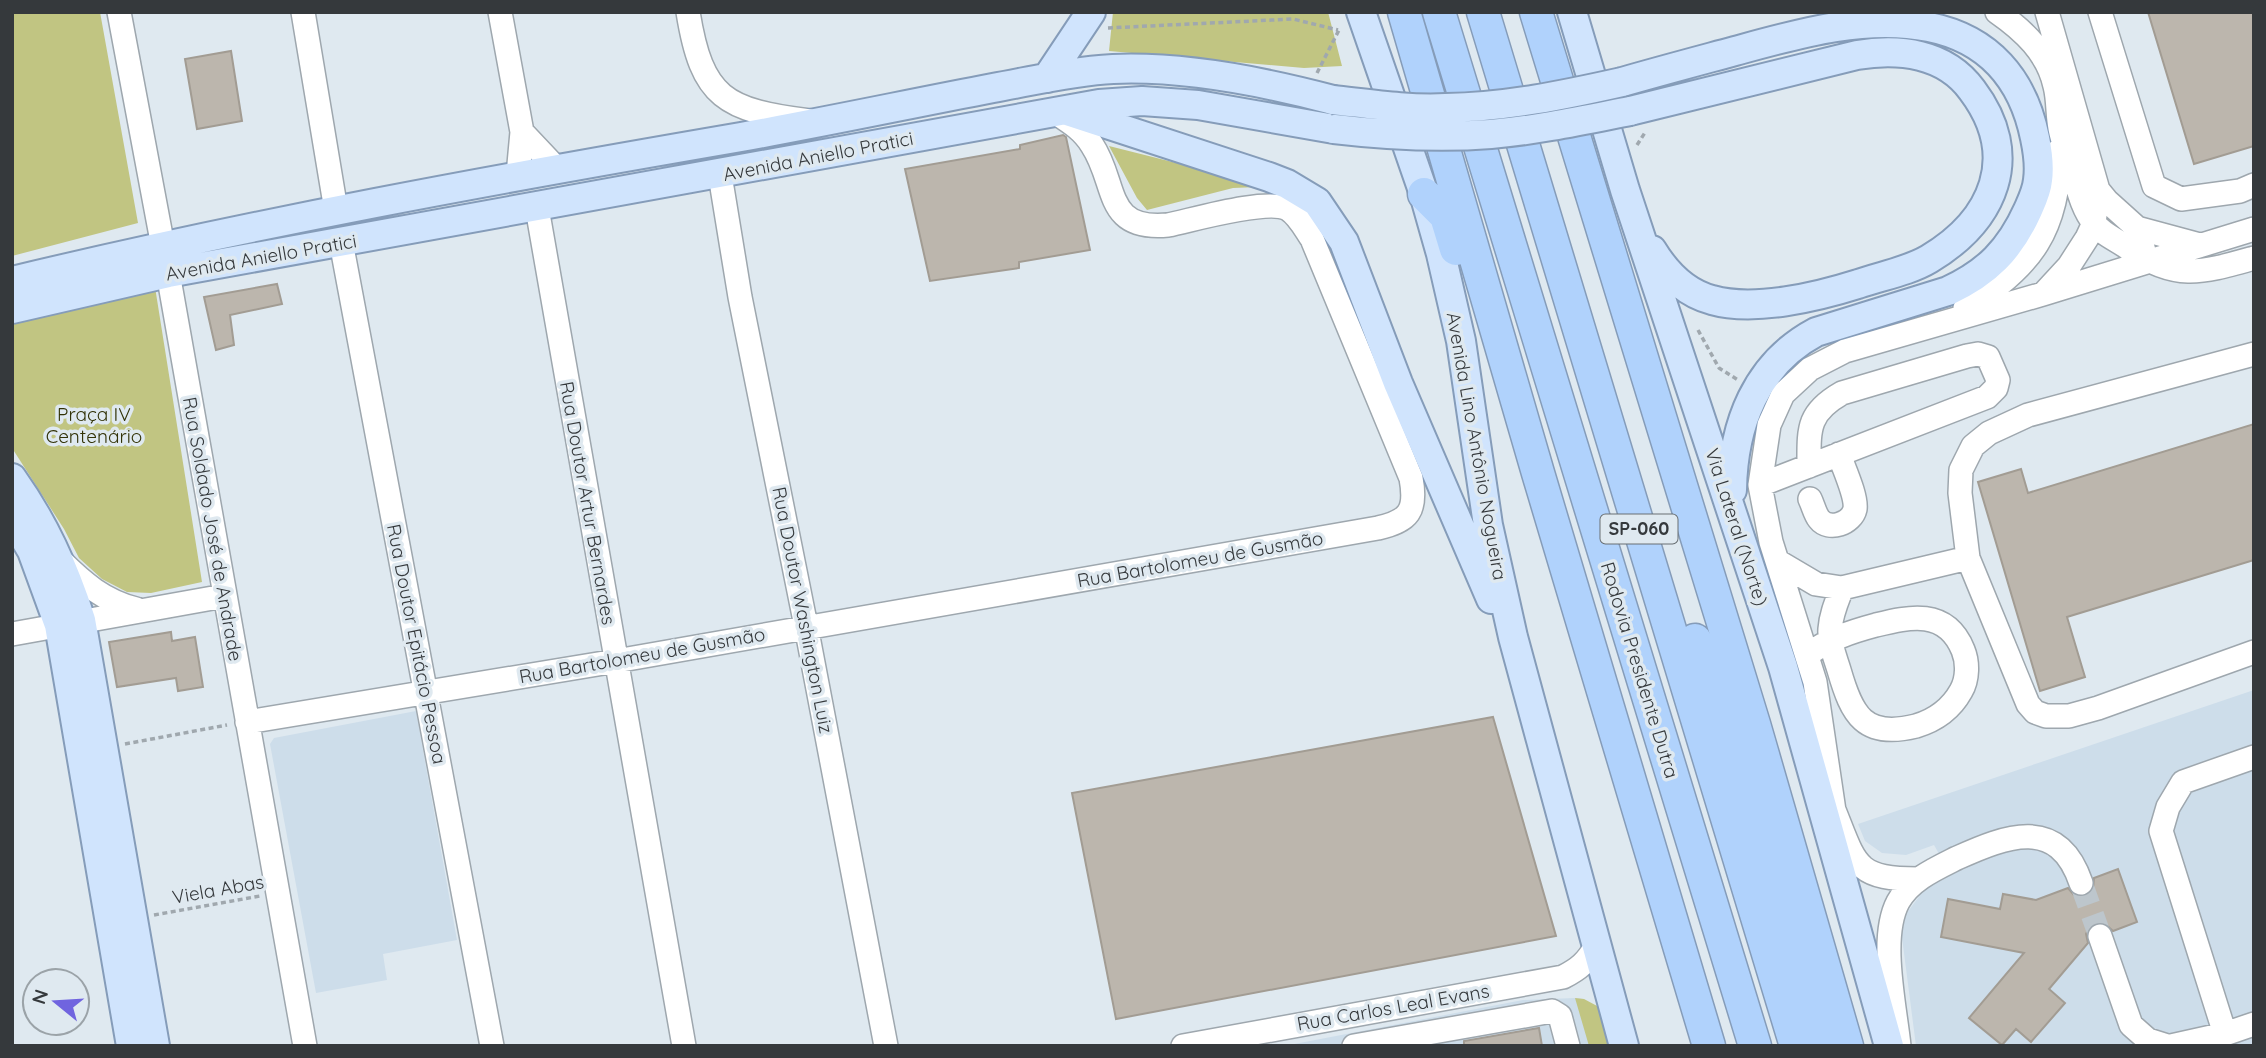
<svg xmlns="http://www.w3.org/2000/svg" width="2266" height="1058" font-family="Quicksand,sans-serif">
  <style>
    .built { fill: #cdddea }
    .green { fill: #c1c582 }
    .building { fill: #bcb6ad; stroke: #a29c93; stroke-width: 2 }
    .lines { fill: none; stroke-linecap: round; stroke-linejoin: round }
    .minor-tunnel { stroke: #bdc6cc; stroke-width: 23; stroke-dasharray: 23 11; stroke-linecap: butt }
    .minor-casing { stroke: #9ea7ae; stroke-width: 26 }
    .major-casing { stroke: #859cb9; stroke-width: 32 }
    .highway-casing { stroke: #859cb9; stroke-width: 35 }
    .path { stroke: #a0a8ae; stroke-width: 3.5; stroke-dasharray: 5 3.5; stroke-linecap: butt }
    .minor { stroke: #fff; stroke-width: 23 }
    .major { stroke: #d0e4fd; stroke-width: 28 }
    .highway { stroke: #b0d2fc; stroke-width: 32 }
    .major-bridge-casing { stroke: #859cb9; stroke-width: 32; stroke-linecap: butt }
    .major-bridge { stroke: #d0e4fd; stroke-width: 28 }
    .labels { text-anchor: middle; stroke-width: 7; stroke-linejoin: round; paint-order: stroke }
    .shield { fill: #dfe9f0; stroke: #686e72; stroke-width: 2 }
    .shield-label { font-size: 18px; font-weight: bold; fill: #35393c }
    .street-label { font-size: 19px; fill: #35393c; stroke: #dfe9f0 }
    .park-label { font-size: 19px; fill: #313206; stroke: #dfe9f0 }
  </style>
  <rect width="100%" height="100%" fill="#dfe9f0"/>
  <path class="built" d="M2254 690V1046H1916L1900 922 1924 890 1951 875 1934 845 1906 855 1882 853 1865 841 1858 824Z
    M416 711 457 940 383 954 387 980 316 993 270 744 274 738Z
    M1575 998 1584 999 1609 1046H1284L1523 1000Z"/>
  <path class="green" d="M12 12H100L138 223 12 256Z
    M1113 12H1328L1342 66 1304 68 1109 51Z
    M1109 146 1248 181 1257 187 1233 188 1147 210 1137 198Z
    M155 287 202 582 151 593 127 592 102 579 79 558 64 529 12 448V321Z
    M1575 998 1584 999 1599 1007 1610 1046H1589Z"/>
  <path class="building" d="M2148 12H2254V146L2194 164Z
    M231 51 242 121 197 129 185 59Z
    M1063 135 1066 137 1090 250 1019 262V268L930 281 905 169 1020 149V145Z
    M277 284 282 304 230 315 234 345 216 350 204 297Z
    M2254 424V560L2067 617 2085 677 2040 691 1978 482 2021 469 2028 493Z
    M171 632 172 641 195 637 203 687 178 691 176 678 117 687 109 642Z
    M1493 717 1556 936 1116 1019 1072 793Z
    M2118 869 2137 922 2113 931 2103 922 2096 923 2090 926 2086 934 2088 943 2049 989 2065 1003 2031 1042 2016 1029 2002 1045 1969 1018 2024 953 1941 937 1948 899 2000 909 2003 894 2036 900 2068 888 2074 895 2086 896 2093 890 2094 878Z
    M1539 1028 1542 1046H1464V1041Z"/>
  <g class="lines">
    <path class="minor-tunnel" d="M2081 883 2100 936"/>
    <defs>
      <path id="minor" d="M119 12 168 273 305 1046
        M303 12 336 210
        M500 12 522 132 518 175
        M688 12C702 99 725 110 810 121
        M1997 12C2023 30 2048 53 2055 86 2059 101 2057 118 2061 133 2065 149 2070 164 2075 179 2079 193 2084 211 2094 223 2102 234 2117 240 2128 248 2176 281 2201 273 2254 258
        M2100 12 2154 186 2181 199 2240 191 2254 185
        M522 132 556 168
        M720 175 740 297 806 626 886 1046
        M2098 190 2107 201 2137 228 2147 261
        M537 208 684 1046
        M2137 228 2200 245
        M341 242 492 1046
        M2045 292 2069 266 2087 238 2094 223 2098 190 2047 12
        M1965 308C2032 268 2059 229 2060 149
        M1760 485 1987 397 1996 388 1998 380 1988 357 1978 354 1967 356 1842 393C1807 413 1809 429 1809 466
        M1810 499C1813 505 1815 514 1819 519 1829 532 1852 523 1855 509 1857 496 1843 467 1839 454
        M1968 558 1960 493 1961 470 1973 446 1989 433 2028 415 2254 354
        M60 560C83 583 104 601 136 609
        M1777 561 1816 584 1842 588 1968 558 2028 704 2035 712 2046 716H2069L2098 708 2254 652
        M12 634 224 596
        M1807 655C1829 639 1850 632 1876 625 1909 617 1946 608 1963 650 1968 662 1968 679 1961 691 1951 709 1936 720 1916 726 1864 739 1852 715 1839 670 1835 657 1829 643 1830 629 1831 614 1837 601 1842 588
        M247 722 616 661 1378 528C1409 521 1417 511 1411 478L1312 239C1305 229 1299 216 1288 209 1267 198 1193 220 1168 225 1103 231 1118 184 1092 145 1083 130 1070 122 1056 113
        M1834 810C1856 865 1855 879 1918 879
        M1834 811 1815 682 1771 542 1760 485 1769 425 1783 394 1810 369 1845 351 2043 294 2254 229
        M2100 936 2131 1025 2148 1040 2167 1046
        M2225 1034 2161 831 2168 807 2183 782 2254 757
        M1183 1046 1563 977C1579 969 1587 962 1596 946
        M1354 1046 1552 1011 1560 1016 1568 1046
        M1899 1046C1895 1006 1879 938 1898 902 1910 880 1935 869 1957 858 2006 836 2058 815 2081 883
        M2171 1046 2225 1034 2254 1024"/>
      <path id="major" d="M1361 12 1424 194 1441 254 1461 341 1488 525 1513 637 1624 1046
        M1572 12 1625 190 1783 667 1889 1046
        M1047 78 1091 12
        M1622 82C1660 71 1698 61 1735 51 1797 34 1865 14 1929 27 1989 39 2023 79 2035 138 2038 152 2040 166 2038 180 2037 191 2032 201 2028 210 2010 250 1987 273 1948 291L1816 332C1756 364 1733 425 1732 490
        M1067 111 1269 177 1287 184 1317 202 1344 242 1398 383 1491 599
        M1630 111 1857 55C1899 48 1945 53 1972 90 2022 156 1994 220 1929 259 1909 271 1881 276 1858 284 1817 297 1754 312 1712 300 1685 293 1666 273 1652 250
        M12 281C254 223 496 179 741 137 825 122 909 104 993 88 1032 81 1073 71 1113 69 1182 66 1265 82 1333 100
        M12 309 168 273 1099 104 1142 101 1198 105 1334 129
        M12 478C44 523 64 568 81 620L155 1046
        M12 517 32 551 59 625 131 1046"/>
      <path id="highway" d="M1404 12 1538 473 1709 1046
        M1439 12 1755 1046
        M1483 12 1796 1046
        M1536 12 1754 724 1847 1046
        M1424 194 1446 216 1456 249
        M1695 640 1824 1046"/>
    </defs>
    <use href="#minor" class="minor-casing"/>
    <use href="#major" class="major-casing"/>
    <use href="#highway" class="highway-casing"/>
    <path class="path" d="M1108 28 1293 19 1338 30
      M1317 73 1339 30
      M1637 145 1646 131
      M1698 330 1719 368 1738 380
      M125 744 227 725
      M154 915 260 896"/>
    <use href="#minor" class="minor"/>
    <use href="#major" class="major"/>
    <use href="#highway" class="highway"/>
    <defs>
      <path id="major-bridge" d="M1333 100C1370 104 1408 110 1446 108 1506 107 1564 95 1622 82
        M1334 129C1385 135 1439 138 1491 134 1538 130 1584 120 1630 111"/>
    </defs>
    <use href="#major-bridge" class="major-bridge-casing"/>
    <use href="#major-bridge" class="major-bridge"/>
  </g>
  <g class="labels">
    <rect class="shield" x="1600.5" y="514.5" width="77" height="29" rx="5"/>
    <g class="shield-label">
      <text x="1639" y="535">SP-060</text>
    </g>
    <g class="street-label">
      <text transform="translate(818 156) rotate(-11)" y="7">Avenida Aniello Pratici</text>
      <text transform="translate(261 257) rotate(-10)" y="7">Avenida Aniello Pratici</text>
      <text transform="translate(1477 446) rotate(80)" y="7">Avenida Lino Antônio Nogueira</text>
      <text transform="translate(588 503) rotate(80)" y="7">Rua Doutor Artur Bernardes</text>
      <text transform="translate(1737 527) rotate(72)" y="7">Via Lateral (Norte)</text>
      <text transform="translate(213 529) rotate(80)" y="7">Rua Soldado José de Andrade</text>
      <text transform="translate(1200 559) rotate(-10)" y="7">Rua Bartolomeu de Gusmão</text>
      <text transform="translate(803 610) rotate(79)" y="7">Rua Doutor Washington Luiz</text>
      <text transform="translate(417 644) rotate(79)" y="7">Rua Doutor Epitácio Pessoa</text>
      <text transform="translate(642 655) rotate(-10)" y="7">Rua Bartolomeu de Gusmão</text>
      <text transform="translate(1640 670) rotate(73)" y="7">Rodovia Presidente Dutra</text>
      <text transform="translate(218 889) rotate(-10)" y="7">Viela Abas</text>
      <text transform="translate(1393 1007) rotate(-10)" y="7">Rua Carlos Leal Evans</text>
    </g>
    <g class="park-label">
      <text x="94" y="421">Praça IV<tspan x="94" dy="22">Centenário</tspan></text>
    </g>
  </g>
  <rect width="2266" height="1058" fill="none" stroke="#35393c" stroke-width="28"/>
  <g transform="translate(56 1002) rotate(288)"><circle r="33" fill="#dfe9f0" stroke="#9ba3a8" stroke-width="2"/>
  <path d="M0-5L12 26L0 18L-12 26Z" fill="#7064df"/>
  <text y="-10" font-size="19" font-weight="bold" text-anchor="middle" fill="#35393c">N</text>
  </g>
</svg>
